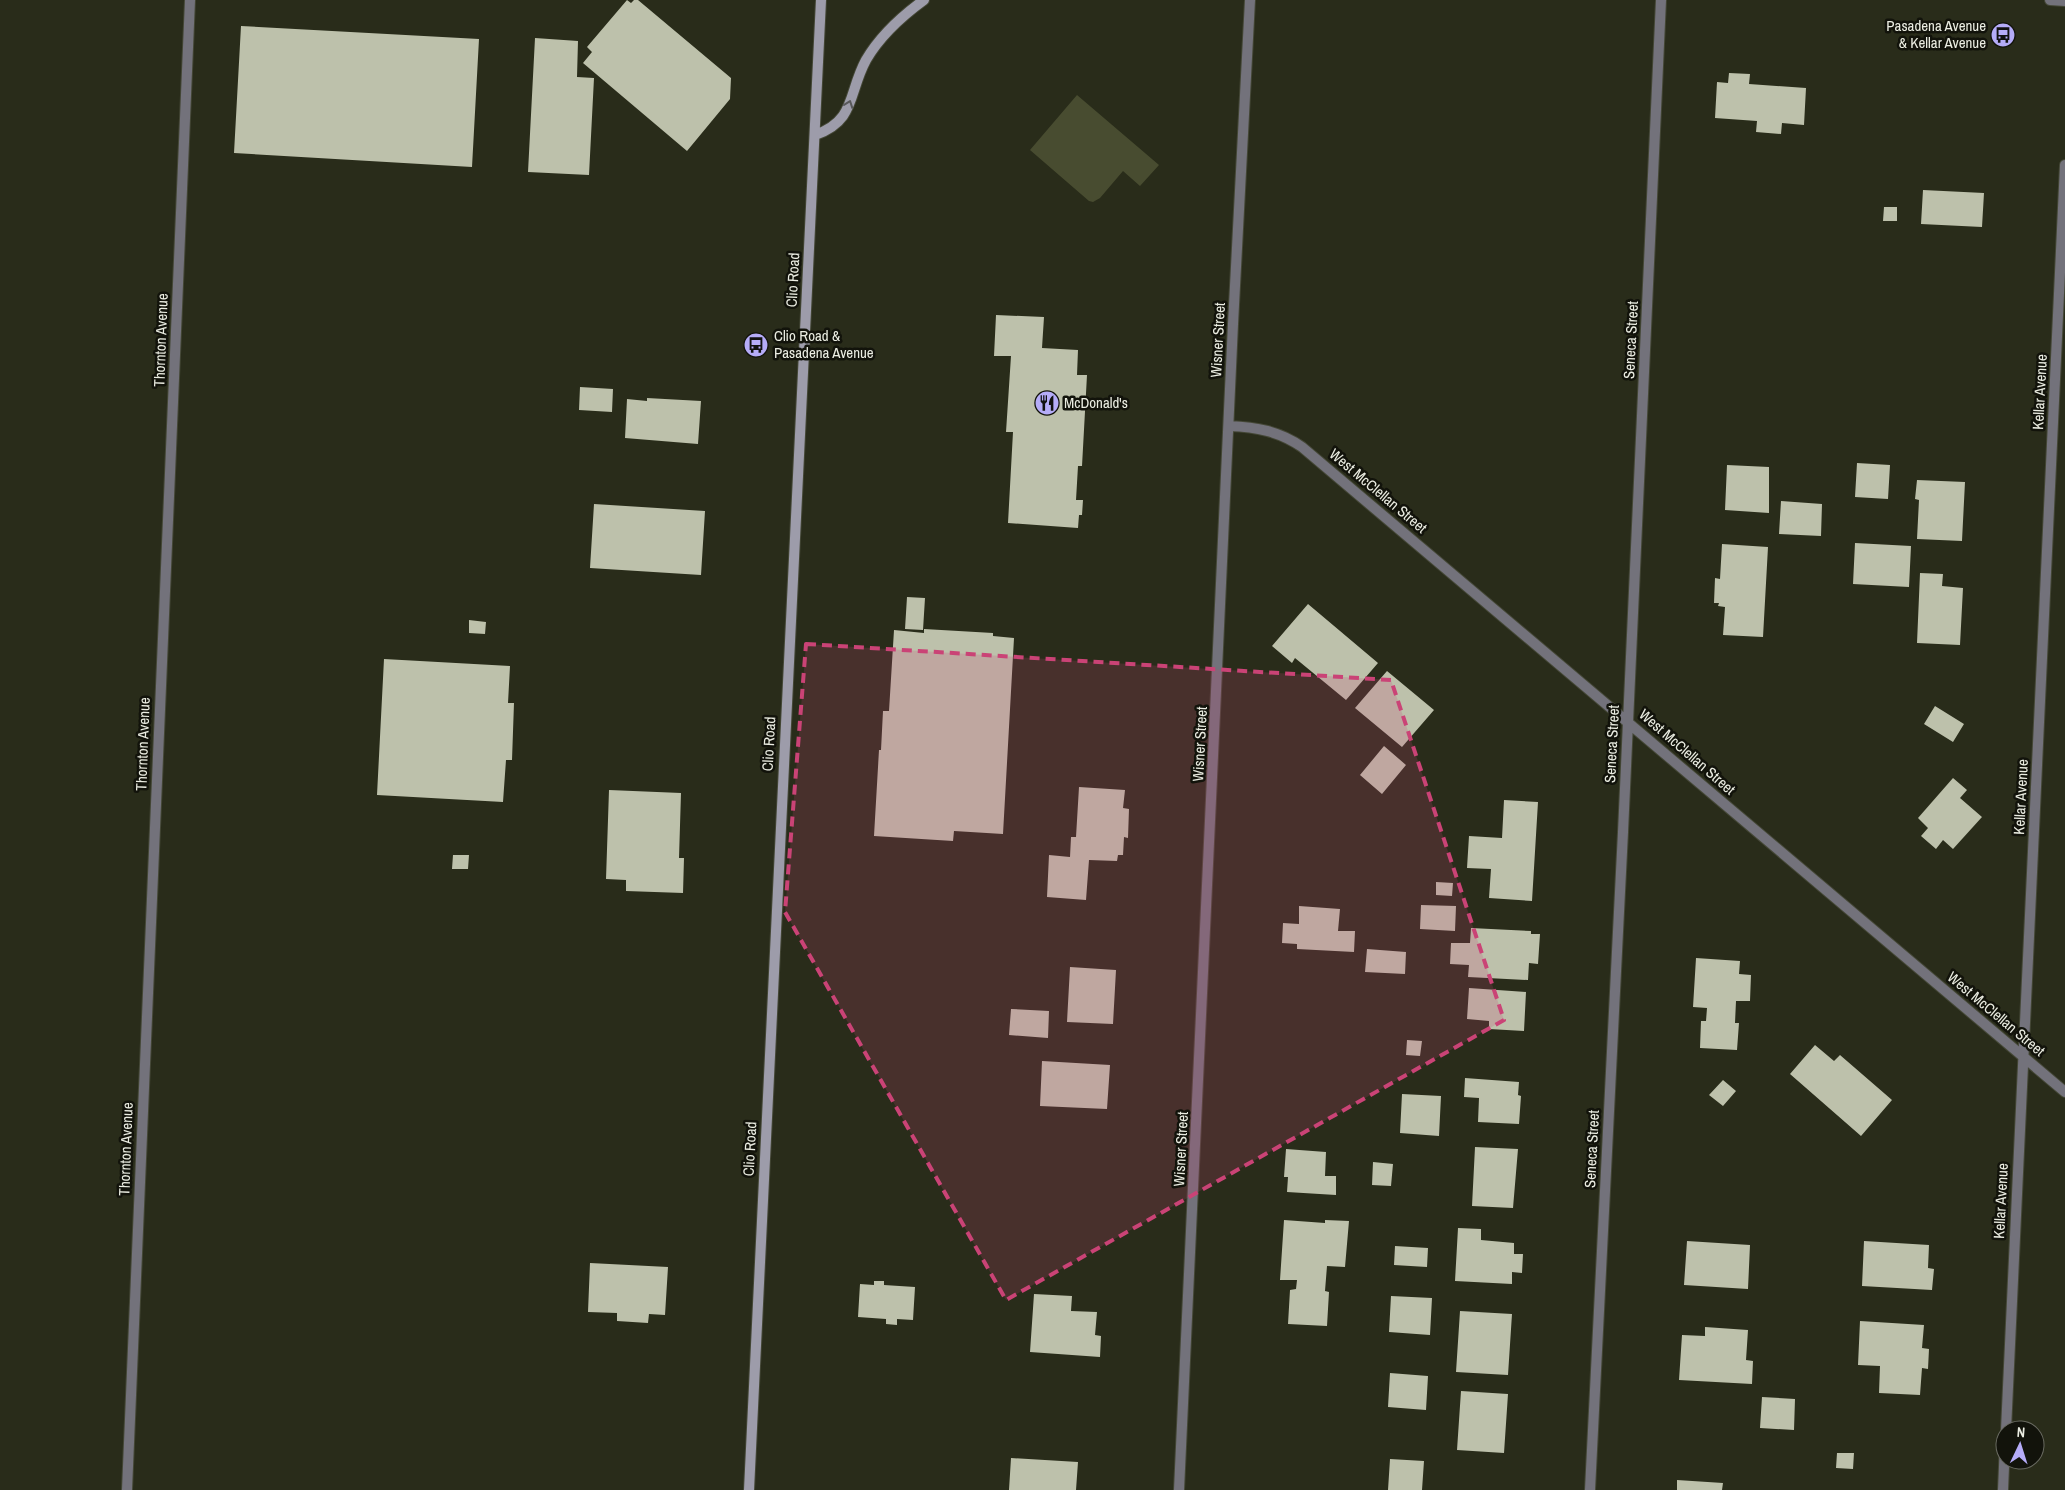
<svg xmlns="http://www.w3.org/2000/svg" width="2065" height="1490" font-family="'Archivo Narrow',sans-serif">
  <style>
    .green { fill: #484c30 }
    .building { fill: #bdc1ab }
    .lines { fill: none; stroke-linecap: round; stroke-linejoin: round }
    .minor-casing { stroke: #444736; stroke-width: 12 }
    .tertiary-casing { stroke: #444736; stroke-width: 12 }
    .secondary-casing { stroke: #444736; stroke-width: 12 }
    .minor { stroke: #73727b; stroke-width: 10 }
    .tertiary { stroke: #73727b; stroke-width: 10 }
    .secondary { stroke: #9d9caa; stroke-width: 10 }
    .oneway { stroke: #58585a }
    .marked { fill: #ca4376; fill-opacity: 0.2; stroke: #ca4376; stroke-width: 4; stroke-dasharray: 10 6; stroke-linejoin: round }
    .labels { text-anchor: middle; stroke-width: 5; stroke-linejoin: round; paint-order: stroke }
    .poi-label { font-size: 15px; fill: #ebede2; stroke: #12130b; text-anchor: start }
    .street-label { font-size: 15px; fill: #ebede2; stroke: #12130b }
  </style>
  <rect width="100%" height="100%" fill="#292c1a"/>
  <path class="green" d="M1077 95 1159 165 1140 186 1123 171 1100 198 1093 202 1089 201 1030 150Z"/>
  <path class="building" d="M627 0 631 3 634 0H638L731 78 730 99 687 151 583 63 592 52 587 47Z
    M241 26 479 39 472 167 234 153Z
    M535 38 578 41 577 77 594 78 589 175 528 172Z
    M1729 73 1750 74 1749 84 1806 88 1804 125 1782 123 1781 134 1756 132 1757 121 1715 118 1717 82 1728 83Z
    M1923 190 1984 193 1982 227 1921 224Z
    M1884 207H1897V221H1883Z
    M996 315 1044 317 1042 348 1078 350 1077 375H1087L1082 466H1078L1076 500H1083L1082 515H1079L1078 528 1008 523 1013 432H1006L1011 356H994Z
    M580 387 613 389 612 412 579 410Z
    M647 398 701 401 698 444 625 438 627 399 647 401Z
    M1857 463 1890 465 1888 499 1855 497Z
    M1727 465 1769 467V513L1725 510Z
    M1917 480 1965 482 1962 541 1917 539 1919 500 1915 499Z
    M1781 501 1822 504 1821 536 1779 534Z
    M594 504 705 511 701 575 590 568Z
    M1855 543 1911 546 1909 587 1853 584Z
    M1722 544 1768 547 1763 637 1723 635 1725 607 1718 606 1719 603H1714L1715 578 1720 579Z
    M1920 573 1943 574 1942 586 1963 588 1960 645 1917 643Z
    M907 597 925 598 923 630 905 629Z
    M1308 604 1378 663 1346 700 1295 658 1292 663 1272 646Z
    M469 620 486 622 485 634 469 633Z
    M924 629 993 633V636L1014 638 1003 834 954 831 953 841 874 836 879 750H881L883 711H889L894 630 924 633Z
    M384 659 510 666 508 703H514L512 760H506L503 802 377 795Z
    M1387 671 1434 710 1402 747 1355 708Z
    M1935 706 1964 724 1953 742 1924 724Z
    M1384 746 1406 765 1382 794 1360 775Z
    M1953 778 1967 790 1960 798 1982 817 1953 849 1943 840 1936 849 1921 836 1928 828 1918 818Z
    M1079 787 1125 790 1123 808 1129 809 1128 838 1124 837 1123 855H1118L1117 861 1089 860 1086 900 1047 897 1049 855 1070 857 1071 837H1076Z
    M609 790 681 793 679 858H684L683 893 626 891V880L606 879Z
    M1504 800 1538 802 1532 901 1489 898 1491 869 1467 868 1469 836 1502 838Z
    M453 855H469L468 869H452Z
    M1436 882 1453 883 1452 896 1436 895Z
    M1421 905 1456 906 1455 931 1420 929Z
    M1299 906 1340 909 1338 931H1355L1354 952 1297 949V944L1282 943 1283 923 1299 924Z
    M1471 928 1531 931V934H1540L1538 964 1529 963 1528 980 1468 977 1469 965 1450 964 1451 943H1470Z
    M1367 949 1406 952 1405 974 1365 972Z
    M1696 958 1740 961 1739 974 1751 975 1750 1001H1736L1735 1023H1739L1737 1050 1700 1048 1701 1021H1706L1707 1008 1693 1007Z
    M1070 967 1116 970 1113 1024 1067 1022Z
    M1469 988 1526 992 1524 1031 1489 1029V1021L1467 1019Z
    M1011 1009 1049 1011 1048 1038 1009 1035Z
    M1407 1040 1422 1041 1420 1056 1406 1055Z
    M1815 1045 1834 1061 1840 1055 1892 1100 1861 1136 1790 1074Z
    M1042 1061 1110 1065 1107 1109 1040 1106Z
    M1465 1078 1519 1082 1518 1095 1521 1096 1519 1124 1478 1122 1479 1098 1464 1097Z
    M1723 1080 1736 1091 1723 1106 1709 1095Z
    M1402 1094 1441 1096 1439 1136 1400 1133Z
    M1475 1147 1518 1149 1513 1208 1472 1206Z
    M1286 1149 1326 1152 1325 1176H1336V1195L1287 1192 1288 1177H1284Z
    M1373 1162 1393 1164 1391 1186 1372 1185Z
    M1284 1220 1325 1223V1220L1349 1221 1345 1267 1327 1266 1325 1291 1329 1292 1327 1326 1288 1324 1290 1290 1296 1289 1297 1280H1280Z
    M1458 1228 1481 1229V1240L1514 1243V1254H1523L1522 1273 1512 1272V1284L1455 1281Z
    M1687 1241 1750 1245 1748 1289 1684 1285Z
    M1864 1241 1929 1245 1928 1268 1934 1269 1932 1290 1862 1286Z
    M1395 1246 1428 1248 1427 1267 1394 1265Z
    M590 1263 668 1267 665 1315 649 1314 648 1323 617 1321V1313L588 1312Z
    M874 1281H884V1285L915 1287 913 1320 897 1319V1325L886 1324V1319L858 1317 860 1284 874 1285Z
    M1034 1294 1072 1296 1071 1311 1097 1312 1095 1335 1101 1336 1100 1357 1030 1352Z
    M1391 1296 1432 1298 1430 1335 1389 1332Z
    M1460 1311 1512 1314 1508 1375 1456 1372Z
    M1860 1321 1924 1325 1922 1348 1929 1349 1928 1369 1922 1368 1920 1395 1879 1393 1880 1366 1858 1365Z
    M1705 1327 1748 1330 1746 1360 1753 1361 1752 1384 1679 1380 1682 1335 1705 1336Z
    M1390 1373 1428 1376 1426 1410 1388 1407Z
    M1461 1391 1508 1394 1504 1453 1457 1450Z
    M1762 1397 1795 1399 1794 1430 1760 1428Z
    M1837 1453H1854L1853 1469 1836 1468Z
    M1011 1458 1078 1462 1076 1490H1009Z
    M1390 1459 1424 1461 1422 1490H1388Z
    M1677 1480 1723 1483 1722 1490H1677Z"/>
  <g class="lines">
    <defs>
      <path id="minor" d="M1229 426C1256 427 1279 431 1302 447L2065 1092
        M2006 1430 2065 165
        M127 1490 190 0
        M1179 1490 1233 324 1250 0
        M1590 1490 1623 832 1661 0
        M2003 1490 2005 1443"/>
      <path id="tertiary" d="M2050 0 2065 1"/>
      <path id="secondary" d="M815 135C856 121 848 93 866 60 880 36 902 16 924 0
        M749 1490 821 0"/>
    </defs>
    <use href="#minor" class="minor-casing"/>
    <use href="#tertiary" class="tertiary-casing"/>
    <use href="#secondary" class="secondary-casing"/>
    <use href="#minor" class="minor"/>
    <use href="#tertiary" class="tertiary"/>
    <use href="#secondary" class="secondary"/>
  </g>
  <defs><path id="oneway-chevron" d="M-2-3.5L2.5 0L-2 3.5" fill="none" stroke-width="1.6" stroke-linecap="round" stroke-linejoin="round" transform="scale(1.25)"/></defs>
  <use class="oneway" href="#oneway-chevron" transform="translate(849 104) rotate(-70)"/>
  <path class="marked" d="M806 644 1391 680 1504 1020 1006 1300 785 912Z"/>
  <defs>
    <symbol id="bus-disc" viewBox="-11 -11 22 22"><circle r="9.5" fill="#b5acf8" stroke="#12130b"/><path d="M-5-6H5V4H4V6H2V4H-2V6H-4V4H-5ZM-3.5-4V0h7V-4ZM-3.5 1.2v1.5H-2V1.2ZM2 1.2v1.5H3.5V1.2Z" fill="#111"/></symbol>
    <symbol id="restaurant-disc" viewBox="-11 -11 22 22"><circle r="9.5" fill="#b5acf8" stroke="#12130b"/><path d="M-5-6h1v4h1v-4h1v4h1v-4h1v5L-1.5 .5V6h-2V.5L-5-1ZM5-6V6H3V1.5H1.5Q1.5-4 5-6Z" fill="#111"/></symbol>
  </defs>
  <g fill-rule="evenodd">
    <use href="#bus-disc" x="1989" y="21" width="28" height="28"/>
    <use href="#bus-disc" x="742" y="331" width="28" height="28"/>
    <use href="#restaurant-disc" x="1033" y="389" width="28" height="28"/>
  </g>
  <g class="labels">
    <g class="poi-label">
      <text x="1986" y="31" text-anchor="end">Pasadena Avenue<tspan x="1986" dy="17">&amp; Kellar Avenue</tspan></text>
      <text x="774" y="341">Clio Road &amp;<tspan x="774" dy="17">Pasadena Avenue</tspan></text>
      <text x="1064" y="408">McDonald's</text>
    </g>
    <g class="street-label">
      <text transform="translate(793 280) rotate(-87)" y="5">Clio Road</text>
      <text transform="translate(161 340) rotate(-88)" y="5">Thornton Avenue</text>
      <text transform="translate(1218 340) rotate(-87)" y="5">Wisner Street</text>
      <text transform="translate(1631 340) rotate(-87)" y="5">Seneca Street</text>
      <text transform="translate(2040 392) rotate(-87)" y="5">Kellar Avenue</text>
      <text transform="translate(1378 491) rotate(40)" y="5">West McClellan Street</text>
      <text transform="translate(143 744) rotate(-88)" y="5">Thornton Avenue</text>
      <text transform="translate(769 744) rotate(-87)" y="5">Clio Road</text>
      <text transform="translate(1200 744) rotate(-87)" y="5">Wisner Street</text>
      <text transform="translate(1612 744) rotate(-87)" y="5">Seneca Street</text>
      <text transform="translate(1687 752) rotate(41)" y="5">West McClellan Street</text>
      <text transform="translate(2021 797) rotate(-87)" y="5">Kellar Avenue</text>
      <text transform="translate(1996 1014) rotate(40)" y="5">West McClellan Street</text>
      <text transform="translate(126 1149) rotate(-88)" y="5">Thornton Avenue</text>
      <text transform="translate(750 1149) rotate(-87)" y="5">Clio Road</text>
      <text transform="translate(1181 1149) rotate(-87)" y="5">Wisner Street</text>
      <text transform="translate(1592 1149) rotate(-87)" y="5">Seneca Street</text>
      <text transform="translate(2001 1201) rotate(-87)" y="5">Kellar Avenue</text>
    </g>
  </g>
  <g transform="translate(2020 1445) rotate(4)"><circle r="24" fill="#12130b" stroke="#696a61"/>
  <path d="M0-4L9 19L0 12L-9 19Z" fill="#b5acf8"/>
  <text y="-8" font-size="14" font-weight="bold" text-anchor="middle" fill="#ebede2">N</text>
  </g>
</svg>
